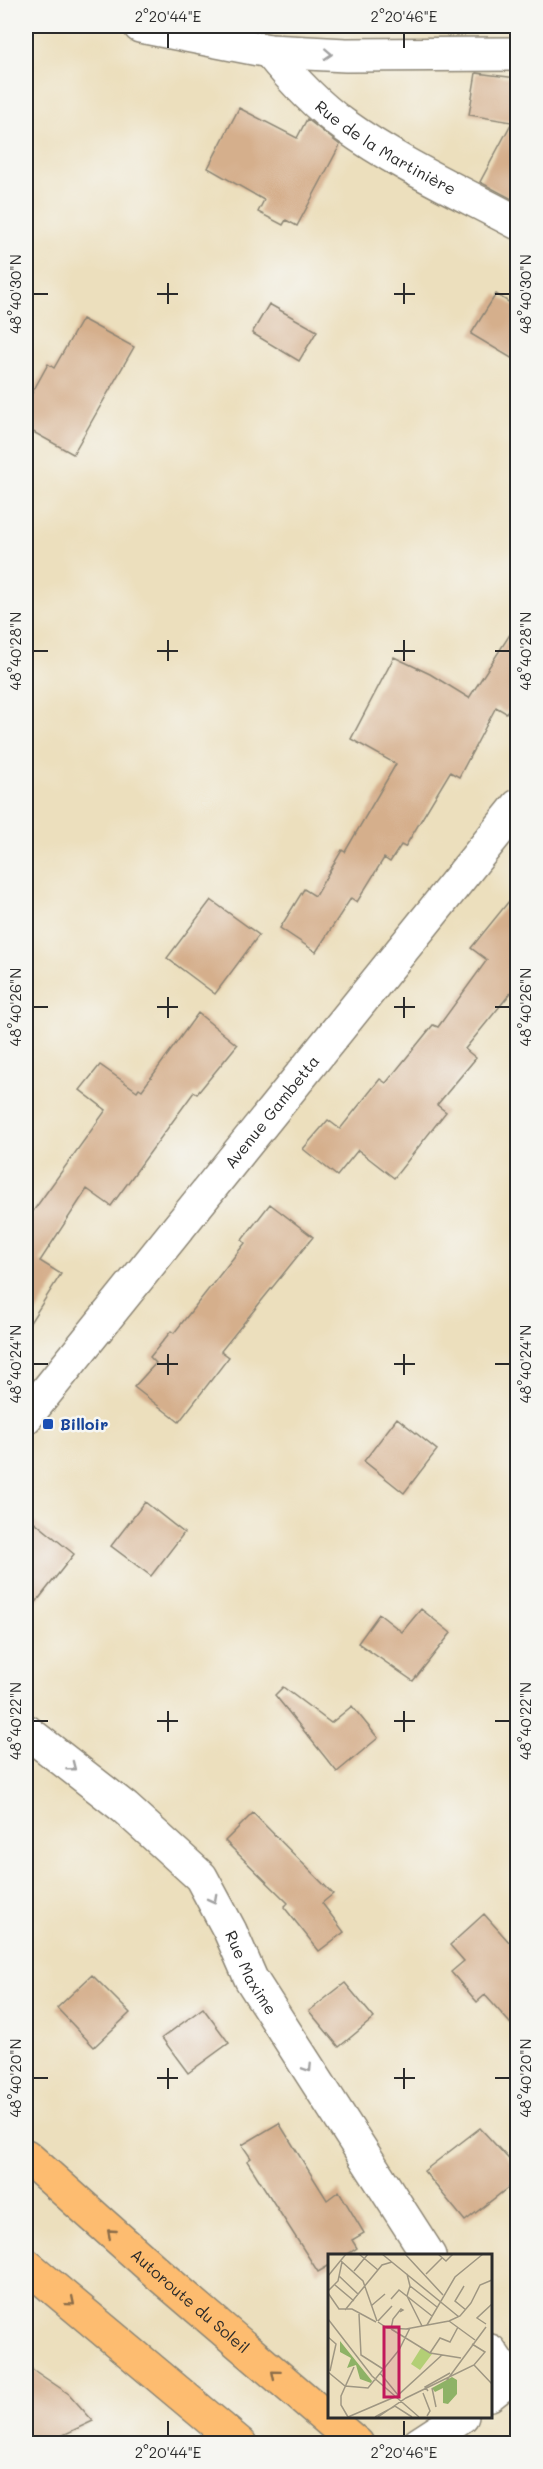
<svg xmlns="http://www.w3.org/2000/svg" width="543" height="2469" font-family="Mali,sans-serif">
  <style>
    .building { fill: #d5af8c }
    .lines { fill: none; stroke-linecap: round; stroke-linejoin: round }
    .minor-casing { stroke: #8c8574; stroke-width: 36 }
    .highway-casing { stroke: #8c8574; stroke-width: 36 }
    .minor { stroke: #fff; stroke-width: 33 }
    .highway { stroke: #fdbc6f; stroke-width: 33 }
    .oneway { stroke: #a0a0a0 }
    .oneway2 { stroke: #8a6c4a }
    .ticks { fill: none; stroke: #2b2b2b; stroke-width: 2 }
    .transit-dot { fill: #1a4fb4; stroke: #f6f6f2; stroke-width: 2 }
    .labels { text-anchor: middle; stroke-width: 5; stroke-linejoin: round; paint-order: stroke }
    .street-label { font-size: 16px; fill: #2b2b2b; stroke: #f6f6f2 }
    .transit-label { font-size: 16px; font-weight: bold; fill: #164399; stroke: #f6f6f2; text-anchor: start }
    .inset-road { fill: none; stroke: #9f9783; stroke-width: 1.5 }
    .view { fill: #c2185b; fill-opacity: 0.15; stroke: #c2185b; stroke-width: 3 }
    .inset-edge { fill: none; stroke: #2b2b2b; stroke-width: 3 }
    .neatline { fill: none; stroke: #2b2b2b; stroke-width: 2 }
    .ticks-label { font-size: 15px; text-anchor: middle; fill: #2b2b2b }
  </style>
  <rect width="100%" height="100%" fill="#f6f6f2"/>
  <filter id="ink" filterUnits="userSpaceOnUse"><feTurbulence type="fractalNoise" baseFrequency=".0167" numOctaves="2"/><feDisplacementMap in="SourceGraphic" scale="12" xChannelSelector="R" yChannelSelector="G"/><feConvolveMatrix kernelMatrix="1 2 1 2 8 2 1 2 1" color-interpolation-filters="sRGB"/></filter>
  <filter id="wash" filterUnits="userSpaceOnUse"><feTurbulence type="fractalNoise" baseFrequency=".008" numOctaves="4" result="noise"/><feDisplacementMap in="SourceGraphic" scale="24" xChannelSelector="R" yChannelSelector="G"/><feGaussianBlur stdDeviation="1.35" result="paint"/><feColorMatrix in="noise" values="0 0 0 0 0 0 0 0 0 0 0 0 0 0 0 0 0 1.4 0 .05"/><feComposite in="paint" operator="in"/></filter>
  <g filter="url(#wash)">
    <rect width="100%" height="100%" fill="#ecdfbd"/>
    <g id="blocks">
      <path class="building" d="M476 73 518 78V202L480 182 512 122 469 115Z
        M239 108 297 138 307 119 340 145 297 226 286 220 283 225 258 212 264 200 208 168Z
        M496 294 518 308V362L471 334Z
        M269 304 317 331 299 361 252 333Z
        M82 319 134 347 73 454 26 428V404L48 364 54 368Z
        M518 622V695L506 713 496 707 459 777 450 772 405 847 401 845 390 862 384 858 357 902 351 898 316 952 280 928 304 889 315 896 342 850 345 852 396 764 351 739 394 657 430 674 469 698Z
        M518 890V984L465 1049 476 1058 437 1105 446 1112 394 1178 358 1150 337 1176 303 1149 328 1120 340 1129 380 1079 386 1083 433 1025 438 1027 487 960 471 948Z
        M211 900 259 935 215 994 167 958Z
        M198 1013 237 1045 197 1094 194 1092 111 1206 87 1189 40 1261 61 1274 26 1329V1221L106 1110 80 1090 100 1065 137 1091 139 1088 142 1090Z
        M270 1204 313 1237 221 1351 229 1357 179 1422 134 1387 156 1363 150 1357 171 1331 174 1333 245 1243 242 1240Z
        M397 1418 437 1450 404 1493 364 1461Z
        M145 1502 184 1533 151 1576 111 1546Z
        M26 1515 74 1554 26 1615Z
        M421 1609 451 1633 413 1681 358 1643 379 1614 402 1632Z
        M283 1687 331 1723 352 1706 378 1738 337 1772 275 1695Z
        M253 1813 333 1894 322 1903 344 1932 319 1951 284 1907 288 1903 225 1841Z
        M484 1914 518 1952V2032L485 1995 477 2002 451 1972 464 1961 450 1945Z
        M92 1975 130 2013 94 2047 57 2008Z
        M345 1983 374 2018 339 2047 309 2011Z
        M203 2008 229 2043 188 2073 162 2038Z
        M279 2123 327 2200 339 2191 364 2233 352 2240 357 2248 345 2256H330V2265L318 2272 247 2161 251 2158 242 2145Z
        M480 2128 518 2169V2180L465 2221 424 2171Z
        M26 2365 69 2394 93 2421 63 2435 67 2444H26Z"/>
    </g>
  </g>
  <g filter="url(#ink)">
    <use href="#blocks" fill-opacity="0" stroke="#8c8574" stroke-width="1.5"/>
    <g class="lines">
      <defs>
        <g id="minor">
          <path d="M140 26 269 51 346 55 518 54"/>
          <path id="s1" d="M269 51C291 78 316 105 344 125 398 164 460 192 518 223"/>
          <path id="s2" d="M26 1417 518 806"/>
          <path id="s3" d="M26 1731 125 1808 201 1877 230 1931 251 1979 429 2256"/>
          <path d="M490 2351 509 2379"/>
          <path d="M490 2394 518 2372"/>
          <path d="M419 2444 462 2416"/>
        </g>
        <g id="highway">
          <path id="s4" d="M26 2156 163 2278 357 2444"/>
          <path d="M26 2265 240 2444"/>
        </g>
      </defs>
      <use href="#minor" class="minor-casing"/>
      <use href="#highway" class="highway-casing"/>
      <use href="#minor" class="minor"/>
      <use href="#highway" class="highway"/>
    </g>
    <defs><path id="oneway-chevron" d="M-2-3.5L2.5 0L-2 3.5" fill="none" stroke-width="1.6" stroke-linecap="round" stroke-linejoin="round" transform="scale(1.5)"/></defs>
    <g class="oneway">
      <use href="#oneway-chevron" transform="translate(328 54) rotate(3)"/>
      <use href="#oneway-chevron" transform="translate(72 1767) rotate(38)"/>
      <use href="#oneway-chevron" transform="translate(213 1899) rotate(62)"/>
      <use href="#oneway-chevron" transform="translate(308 2068) rotate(57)"/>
    </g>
    <g class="oneway2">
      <use href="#oneway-chevron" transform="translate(111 2233) rotate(-139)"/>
      <use href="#oneway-chevron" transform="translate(71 2302) rotate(40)"/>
      <use href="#oneway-chevron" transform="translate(275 2374) rotate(-140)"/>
    </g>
  </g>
  <path class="ticks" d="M168 33V48M404 33V48M168 283V304M404 283V304M33 294H48M157 294H178M394 294H415M495 294H510M168 640V661M404 640V661M33 651H48M157 651H178M394 651H415M495 651H510M168 997V1018M404 997V1018M33 1007H48M157 1007H178M394 1007H415M495 1007H510M168 1354V1375M404 1354V1375M33 1364H48M157 1364H178M394 1364H415M495 1364H510M168 1711V1732M404 1711V1732M33 1721H48M157 1721H178M394 1721H415M495 1721H510M168 2068V2089M404 2068V2089M33 2078H48M157 2078H178M394 2078H415M495 2078H510M168 2421V2436M404 2421V2436"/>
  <rect class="transit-dot" x="42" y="1418" width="12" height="12" rx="3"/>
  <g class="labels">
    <g class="street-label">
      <text dy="6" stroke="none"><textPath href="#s1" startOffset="153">Rue de la Martinière</textPath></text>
      <text dy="6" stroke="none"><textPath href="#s2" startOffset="392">Avenue Gambetta</textPath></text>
      <text dy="6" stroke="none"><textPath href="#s3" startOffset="336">Rue Maxime</textPath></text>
      <text dy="6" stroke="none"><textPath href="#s4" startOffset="219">Autoroute du Soleil</textPath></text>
    </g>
    <g class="transit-label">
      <text x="60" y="1430">Billoir</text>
    </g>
  </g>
  <g transform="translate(328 2254)">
    <rect width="164" height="164" fill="#ecdfbd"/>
    <path d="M93 94 104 100 92 116 83 110Z" fill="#b3cf75"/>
    <path d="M12 87 44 127 43 129 32 125 28 111 19 114 23 104 12 98ZM124 123 129 126V140L120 150 115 149V134L107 138 104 134Z" fill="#8eb266"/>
    <path class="inset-road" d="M31 0 50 16M54 0 131 63M77 0 115 41M110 0 118 7 125 0M13 7 35 27 49 67M26 17 40 0M79 20 82 32 79 42 94 72M98 20 114 4M0 22 18 0M11 22 30 40M7 31 26 47M82 32 109 53M136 32 127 47 138 56M0 37 10 27 14 8M0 39 11 55H24L48 68M63 45 71 36 104 62M143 49 152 31 164 26M43 52 57 40M17 56 54 11 64 8M31 60 33 101 55 115M0 65 44 122 91 163M50 67 64 52M121 67 147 86M50 68 59 74 78 75 121 67 132 62 143 49M158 70 149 64 164 50M99 71 127 23 155 0M63 75 102 99 133 104M63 75 65 65 73 55 75 56 72 58M0 83 8 90 2 117M102 99 112 84 122 88 130 73M146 111 164 130M0 118 17 132 40 134 71 96 82 74M52 119 70 141M119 126 158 73M104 134 108 153M100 137 97 133 122 119M95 139 102 157 99 162M20 163 69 142 114 101M20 163 13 151V142L26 113M47 163 67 152 84 163M50 163 78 144 146 111 157 98 144 90"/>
    <path class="view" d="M56 73H71V143H56Z"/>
    <rect width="164" height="164" class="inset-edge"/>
  </g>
  <rect width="543" height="2469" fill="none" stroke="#f6f6f2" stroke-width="66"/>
  <rect x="33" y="33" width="477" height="2403" class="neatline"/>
  <g class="ticks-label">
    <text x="168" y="22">2°20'44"E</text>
    <text x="404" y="22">2°20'46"E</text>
    <text transform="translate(16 294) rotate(-90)" y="5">48°40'30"N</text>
    <text transform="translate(526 294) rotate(-90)" y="5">48°40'30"N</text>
    <text transform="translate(16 651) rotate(-90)" y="5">48°40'28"N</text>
    <text transform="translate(526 651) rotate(-90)" y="5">48°40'28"N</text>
    <text transform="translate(16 1007) rotate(-90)" y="5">48°40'26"N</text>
    <text transform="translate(526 1007) rotate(-90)" y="5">48°40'26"N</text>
    <text transform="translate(16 1364) rotate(-90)" y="5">48°40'24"N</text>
    <text transform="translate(526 1364) rotate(-90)" y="5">48°40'24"N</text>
    <text transform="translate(16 1721) rotate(-90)" y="5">48°40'22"N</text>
    <text transform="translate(526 1721) rotate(-90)" y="5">48°40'22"N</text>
    <text transform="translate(16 2078) rotate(-90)" y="5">48°40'20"N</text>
    <text transform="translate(526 2078) rotate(-90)" y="5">48°40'20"N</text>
    <text x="168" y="2458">2°20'44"E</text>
    <text x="404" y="2458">2°20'46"E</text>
  </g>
</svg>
